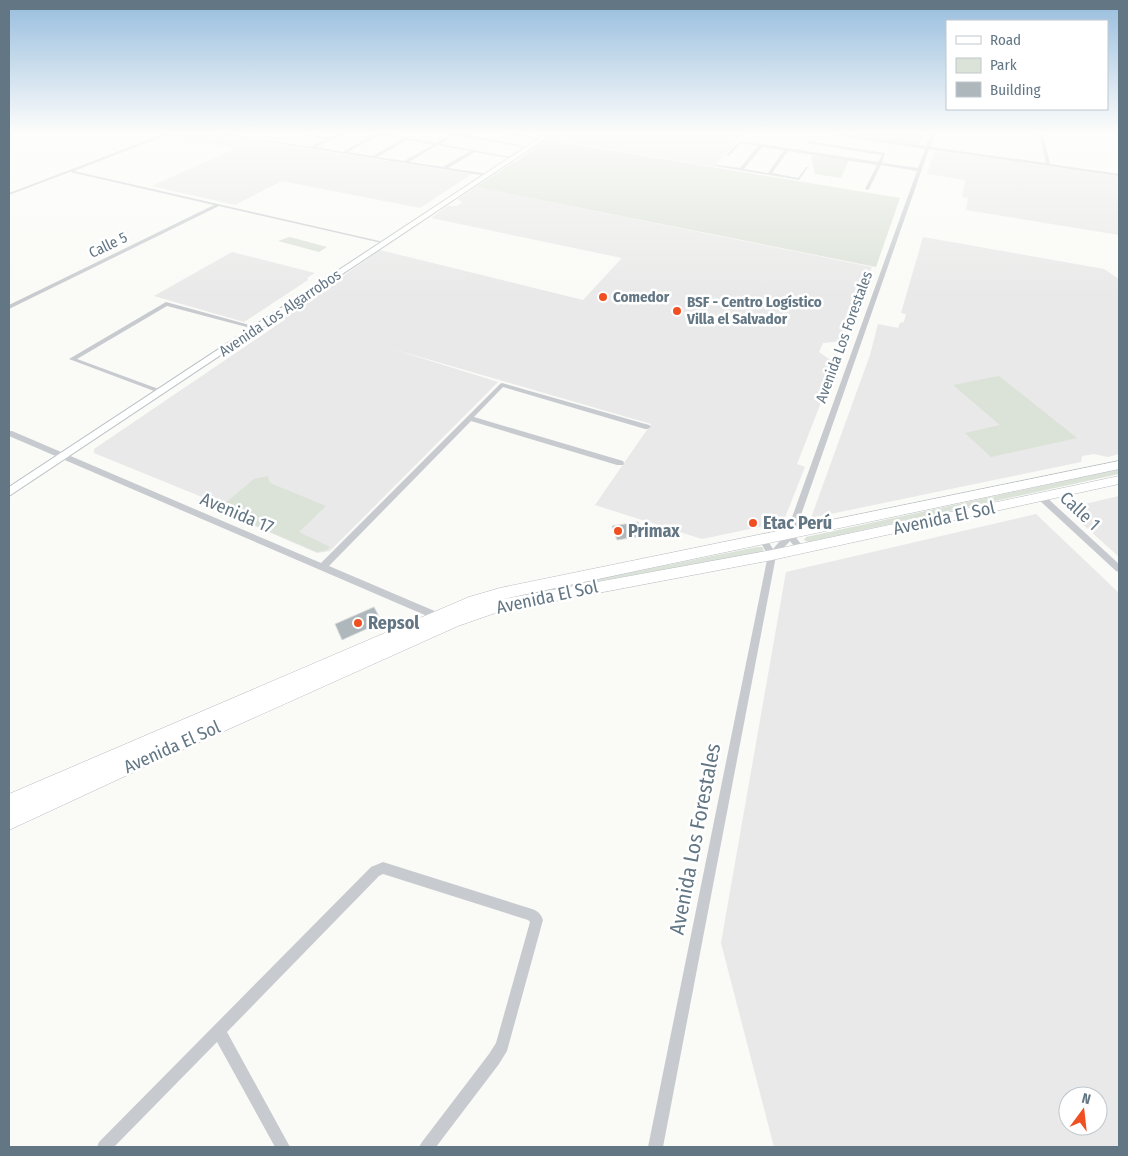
<svg xmlns="http://www.w3.org/2000/svg" width="1128" height="1156" font-family="'Fira Sans Condensed',sans-serif">
  <style>
    .built { fill: #e8e9e8; fill-rule: evenodd }
    .green { fill: #dbe2d8 }
    .building { fill: #adb7bc; stroke: #dcdcd9 }
    .lines { fill: none; stroke-linecap: round; stroke-linejoin: round }
    .secondary-casing { stroke: #b9bfc3; stroke-width: 2 }
    .primary-casing { stroke: #b7bdc1; stroke-width: 1 }
    .street { fill: #c7cbcf; fill-rule: evenodd }
    .secondary { fill: #fff; fill-rule: evenodd }
    .primary { fill: #fff; fill-rule: evenodd }
    .poi-dot { fill: #f04f21; stroke: #fff; stroke-width: 2 }
    .labels { text-anchor: middle; stroke-width: 5; stroke-linejoin: round; paint-order: stroke }
    .far-street-label { font-size: 15px; fill: #627684; stroke: #fff }
    .far-poi-label { font-size: 15px; font-weight: bold; fill: #627684; stroke: #fff; text-anchor: start }
    .street-label { font-size: 18px; fill: #627684; stroke: #fff }
    .poi-label { font-size: 18px; font-weight: bold; fill: #627684; stroke: #fff; text-anchor: start }
    .near-street-label { font-size: 21px; fill: #627684; stroke: #fff }
  </style>
  <rect width="100%" height="100%" fill="#fafaf7"/>
  <path class="built" d="M174 133H205L472 174 420 208 282 181 235 205 152 186 236 148 166 136Z
    M557 133H744L714 167 548 139 555 137Z
    M939 151 1118 176 1119 235 966 210 968 198 962 197 965 180 927 174 934 152Z
    M476 187 872 267 842 341 823 343 819 352 836 364 797 464 805 467 782 525H769L702 539 595 505 651 424 389 348 498 382 330 551 317 553 222 512V506L212 503 205 504 197 501 202 497 94 453V449L286 319 284 318 380 250 583 300 622 258 431 218 448 206H457L462 203 458 199Z
    M923 237 1104 269 1119 279V454L1108 457 1094 454 1082 456 1081 462 811 518 870 355 878 324 898 328 900 323 904 322 906 314 901 313Z
    M232 252 315 273 307 278 308 280 244 322 154 296Z
    M1119 496V557L1068 511 1072 507Z
    M1036 514 1119 593V1147H774L721 943 786 572ZM1068 1096H1098V1126H1068Z"/>
  <path class="green" d="M837 133H923L919 145Z
    M547 140 900 198 876 267 476 187 514 162 519 161 518 160Z
    M817 155 849 160 841 178 815 174 811 156Z
    M289 237H290L327 247 319 252 278 241Z
    M999 376 1077 438 991 457 965 433 1000 425 953 385Z
    M1119 469V474L808 542 804 540 806 537Z
    M268 476 270 483 326 506 299 532 330 547 327 550 317 552 224 512 223 505 254 479Z
    M757 547H762L764 550 761 552 490 601Z"/>
  <path class="building" d="M638 522 643 536 617 540 612 526Z
    M374 607 382 622 342 640 335 624Z"/>
  <g class="lines">
    <defs>
      <path id="secondary" d="M547 133H554L9 496V487Z"/>
      <path id="primary" d="M1119 461V469L499 600 772 550 1119 476V484L772 560 498 612 458 626 162 759 9 830V794L469 597 500 588Z"/>
    </defs>
    <use href="#secondary" class="secondary-casing"/>
    <use href="#primary" class="primary-casing"/>
    <path class="street" d="M167 133H172L74 171 388 243 386 244 219 206 9 309V305L214 205 70 172 9 195V193Z
      M212 133H221L311 147 327 139 297 133 331 138 341 133H346L316 147 343 152 375 134 371 133H379L436 143 451 135 446 133H458L524 146 522 147 455 135 440 144 516 158 514 159 475 152 448 168 489 174 488 176ZM379 135 403 139 373 156 347 152ZM407 140 433 145 404 161 377 157ZM437 145 470 151 443 167 409 162Z
      M503 133H511L543 139 541 140Z
      M822 133H831L926 146 931 133H935L930 147 1046 163 1039 133H1043L1050 164 1119 174V176L929 149 794 535 804 548 803 550H797L790 541 776 556 663 1147H648L768 555 759 540 763 537 766 538 773 549 786 534 917 171 881 165 869 189 867 190 865 189 877 165 788 151 772 173 798 178 806 167H808L799 180 715 166 717 165 740 168 758 146 741 143 729 156H727V154L740 141 878 162 882 155 807 143 808 141 885 153 882 163 918 168 925 149ZM762 147 784 150 768 173 744 169Z
      M166 302 261 328 258 330 167 306 77 359 164 391V393L162 394 69 359Z
      M502 383 649 425 651 427 647 429H645L503 387 474 417 623 461 624 463 623 465H617L471 421 329 566 444 615 446 618 444 621 441 622 9 436V431H12L321 563 500 384Z
      M1041 494 1044 495 1119 564V572L1116 571 1038 499 1037 497Z
      M383 862 532 909C538 911 541 914 543 920L507 1051 499 1064 436 1147H419L422 1142 489 1054 496 1043 530 922 528 920 383 874 379 876 227 1032 290 1147H275L217 1042 114 1147H97L99 1142 371 867Z"/>
    <use href="#secondary" class="secondary"/>
    <use href="#primary" class="primary"/>
  </g>
  <linearGradient id="sky" x2="0" y2="1"><stop stop-color="#97bdde"/><stop offset="0.45" stop-color="#fdfdfb"/><stop offset="1" stop-color="#fdfdfb" stop-opacity="0"/></linearGradient>
  <rect width="1128" height="295" fill="url(#sky)"/>
  <g class="poi-dot">
    <circle cx="603" cy="297" r="5"/>
    <circle cx="677" cy="311" r="5"/>
    <circle cx="753" cy="523" r="5"/>
    <circle cx="618" cy="531" r="5"/>
    <circle cx="358" cy="623" r="5"/>
  </g>
  <g class="labels">
    <g class="far-street-label">
      <text transform="translate(108 245) rotate(-26)" y="5">Calle 5</text>
      <text transform="translate(280 313) rotate(-34)" y="5">Avenida Los Algarrobos</text>
      <text transform="translate(844 337) rotate(-70)" y="5">Avenida Los Forestales</text>
    </g>
    <g class="far-poi-label">
      <text x="613" y="302">Comedor</text>
      <text x="687" y="307">BSF - Centro Logístico<tspan x="687" dy="17">Villa el Salvador</tspan></text>
    </g>
    <g class="street-label">
      <text transform="translate(1080 511) rotate(43)" y="6">Calle 1</text>
      <text transform="translate(237 513) rotate(23)" y="6">Avenida 17</text>
      <text transform="translate(944 518) rotate(-12)" y="6">Avenida El Sol</text>
      <text transform="translate(547 597) rotate(-12)" y="6">Avenida El Sol</text>
      <text transform="translate(172 747) rotate(-24)" y="6">Avenida El Sol</text>
    </g>
    <g class="poi-label">
      <text x="763" y="529">Etac Perú</text>
      <text x="628" y="537">Primax</text>
      <text x="368" y="629">Repsol</text>
    </g>
    <g class="near-street-label">
      <text transform="translate(695 839) rotate(-79)" y="7">Avenida Los Forestales</text>
    </g>
  </g>
  <rect width="1128" height="1156" fill="none" stroke="#627684" stroke-width="20"/>
  <rect x="946" y="20" width="162" height="90" fill="#ffffff" stroke="#c0c8ce"/>
  <rect x="956" y="36" width="25" height="8" fill="#ffffff" stroke="#c0c8ce"/>
  <text x="990" y="45" font-size="15" fill="#627684">Road</text>
  <rect x="956" y="58" width="25" height="15" fill="#dbe2d8" stroke="#c0c8ce"/>
  <text x="990" y="70" font-size="15" fill="#627684">Park</text>
  <rect x="956" y="82" width="25" height="15" fill="#adb7bc" stroke="#c0c8ce"/>
  <text x="990" y="95" font-size="15" fill="#627684">Building</text>
  <g transform="translate(1083 1111) rotate(15)"><circle r="24" fill="#ffffff" stroke="#c0c8ce"/>
  <path d="M0-4L9 19L0 12L-9 19Z" fill="#f04f21"/>
  <text y="-8" font-size="14" font-weight="bold" text-anchor="middle" fill="#627684">N</text>
  </g>
</svg>
